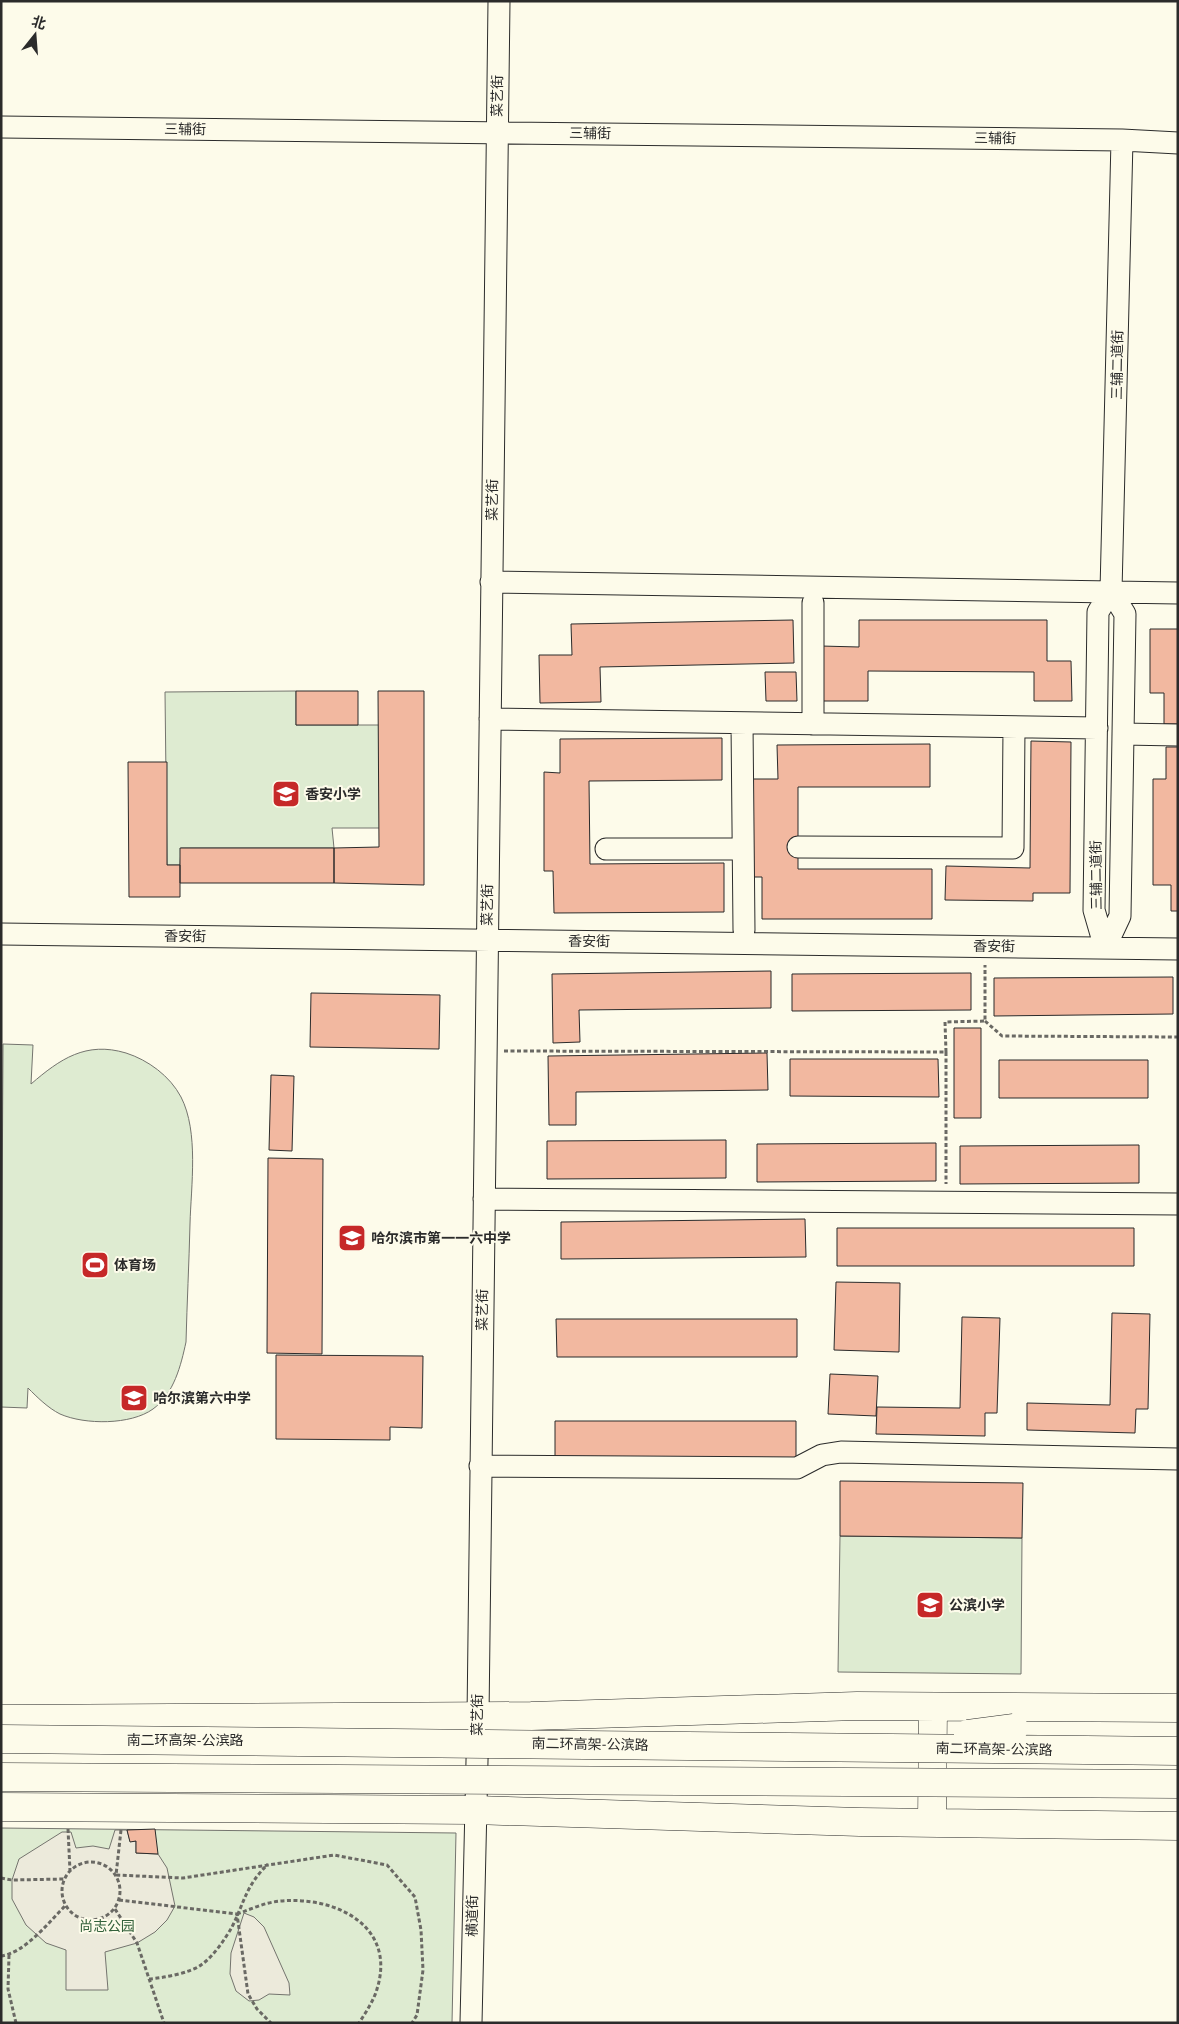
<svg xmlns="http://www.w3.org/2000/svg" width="1179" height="2024" font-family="'PT Sans','Noto Sans SC',sans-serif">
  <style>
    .green { fill: #deebd1; stroke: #74746e }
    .parking { fill: #eceadb; stroke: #74746e }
    .building { fill: #f2b8a0; stroke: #2b2b2b }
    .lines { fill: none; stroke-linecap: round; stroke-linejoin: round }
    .minor-casing { stroke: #2b2b2b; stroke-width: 23 }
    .highway-casing { stroke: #2b2b2b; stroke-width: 29 }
    .path { stroke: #6a6964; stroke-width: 3; stroke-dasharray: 4 2.5; stroke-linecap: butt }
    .minor { stroke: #fdfbea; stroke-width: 21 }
    .highway { stroke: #fdfbea; stroke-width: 28 }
    .highway-bridge-casing { stroke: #2b2b2b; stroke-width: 29; stroke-linecap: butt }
    .highway-bridge { stroke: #fdfbea; stroke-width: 28 }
    .labels { text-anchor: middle; stroke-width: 4; stroke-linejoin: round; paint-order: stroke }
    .street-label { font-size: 14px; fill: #2b2b2b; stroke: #fdfbea }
    .poi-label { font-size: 14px; font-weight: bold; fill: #2b2b2b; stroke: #fdfbea; text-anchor: start }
    .park-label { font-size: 14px; fill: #34623c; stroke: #fdfbea }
  </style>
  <rect width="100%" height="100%" fill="#fdfbea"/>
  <path class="green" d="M296 691V725H379L380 828H332L334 848H181L180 865H167L165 692Z
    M3 1044 33 1045 31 1084C60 1059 86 1041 126 1053 148 1060 170 1076 181 1097 199 1132 191 1186 190 1224 189 1264 187 1303 186 1342 181 1365 174 1394 153 1409 131 1425 85 1425 60 1414 48 1408 37 1397 28 1388L27 1408 1 1407Z
    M840 1536 1022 1538 1021 1674 838 1672Z
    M1 1828 456 1833 452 2023H1Z"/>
  <path class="parking" d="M115 1830H127L130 1841H136V1853L158 1854 167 1868 175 1906 167 1920 155 1932 137 1943 105 1952 108 1990H66V1950L46 1943 26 1925 12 1899V1880L19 1859 62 1832H71L76 1848 93 1846 109 1849Z
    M244 1913 254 1917 264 1927 289 1983 290 1995 269 1994 259 2000 249 2001 236 1991 230 1974 231 1953Z"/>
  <path class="building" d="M793 620 794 663 600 667 601 702 540 703 539 655H572L571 624Z
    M859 620H1047V661H1071L1072 701H1034V672L868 671V701H821V646L859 647Z
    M1150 629H1178V724H1164V693H1150Z
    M765 672H796L797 701H766Z
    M296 691H358V725H296Z
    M378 691H424V885L334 883V848L379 847Z
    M722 738V780L589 781 590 864 724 863V912L554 913 553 871H544V772L560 773V739Z
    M1031 741 1071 742 1070 893H1033V901L945 900 946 866 1030 868Z
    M930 744V787H798V869H932V919H762V877H752V779H778L777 745Z
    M1166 747H1178V911H1171V885H1153V779H1166Z
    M128 762H167V865H180V897H129Z
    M180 848H334V883H180Z
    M771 971V1008L579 1010 580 1042 553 1043 552 974Z
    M971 973V1010L792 1011V974Z
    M1173 977V1014L994 1016V978Z
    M311 993 440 995 439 1049 310 1047Z
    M954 1028H981V1118H954Z
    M767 1053 768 1090 576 1092V1125H549L548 1056Z
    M790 1059H938L939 1097 790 1096Z
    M999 1060H1148V1098H999Z
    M271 1075 294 1076 292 1151 269 1150Z
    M726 1140V1178L547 1179V1141Z
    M936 1143V1181L757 1182V1144Z
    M1139 1145V1183L960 1184V1146Z
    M268 1158 323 1159 322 1354 267 1353Z
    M805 1219 806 1257 561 1259V1222Z
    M837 1228H1134V1266H837Z
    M836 1282 900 1283 899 1352 834 1350Z
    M1112 1313 1150 1314 1148 1409H1136L1135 1433 1027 1430V1403L1110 1405Z
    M962 1317 1000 1318 997 1413H985V1436L876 1434 877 1407 960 1408Z
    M556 1319H797V1357H557Z
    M276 1355 423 1356 422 1428 390 1427V1440L276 1439Z
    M830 1374 878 1376 876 1416 828 1414Z
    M555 1421H796V1459H555Z
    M840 1481 1023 1483 1022 1538 840 1536Z
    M155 1829 158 1854 136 1853V1841L130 1842 127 1830Z"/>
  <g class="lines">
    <defs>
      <path id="minor" d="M1 127 1122 140 1178 143
        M491 582 1178 593
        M813 603V724
        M490 719 1097 728
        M742 723 744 930
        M1123 734 1178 735
        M798 847 1013 848 1014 728
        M606 849H743
        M1 934 1178 949
        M1105 948 1120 916 1125 614 1111 591 1122 140
        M1105 948 1094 910 1098 612 1111 591
        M484 1199 1178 1204
        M480 1466 797 1468 822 1455 841 1452 1178 1459
        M471 2023 478 1717 499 1"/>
      <path id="highway" d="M1 1719 531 1716 857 1706 1178 1708
        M1 1807 474 1810 860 1822 1178 1826
        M932 1823 933 1707"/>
    </defs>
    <use href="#minor" class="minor-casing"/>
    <use href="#highway" class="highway-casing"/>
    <path class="path" d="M985 1021 1002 1036 1178 1037
      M504 1051 946 1052 945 1022 985 1021V965
      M946 1052V1184
      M68 1829 70 1871
      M121 1830 116 1875 183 1878 334 1855 387 1865 415 1897 421 1930 423 1970 417 2015 412 2023
      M62 1891a29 29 0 1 1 58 0a29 29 0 1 1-58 0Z
      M1 1878 12 1880 65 1879
      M119 1900 237 1914 248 1994 257 2009 271 2023
      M115 1909 137 1943 164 2023
      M237 1914C251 1909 266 1902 281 1901 334 1896 397 1925 377 1989 374 2000 366 2012 359 2023
      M9 1955 8 1989 16 2023
      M1 1956C25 1953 49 1922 66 1905
      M149 1979C163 1978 190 1973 201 1965 213 1957 225 1939 232 1927 245 1901 245 1887 268 1864"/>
    <use href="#minor" class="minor"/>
    <use href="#highway" class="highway"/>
    <defs>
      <path id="highway-bridge" d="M968 1734 1014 1728
        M1 1739 1178 1751
        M1 1777 1178 1784"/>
    </defs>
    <use href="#highway-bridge" class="highway-bridge-casing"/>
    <use href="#highway-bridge" class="highway-bridge"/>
  </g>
  <defs>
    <symbol id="school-square" viewBox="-11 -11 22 22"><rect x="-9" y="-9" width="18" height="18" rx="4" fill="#c62828" stroke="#fdfbea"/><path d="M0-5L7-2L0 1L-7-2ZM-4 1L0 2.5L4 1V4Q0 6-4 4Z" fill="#fff"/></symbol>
    <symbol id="stadium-square" viewBox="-11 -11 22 22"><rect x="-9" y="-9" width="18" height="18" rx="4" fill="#c62828" stroke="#fdfbea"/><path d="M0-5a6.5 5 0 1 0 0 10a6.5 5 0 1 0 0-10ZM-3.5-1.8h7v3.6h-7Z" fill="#fff"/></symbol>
  </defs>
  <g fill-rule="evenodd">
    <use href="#school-square" x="270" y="778" width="32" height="32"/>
    <use href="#school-square" x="336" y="1222" width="32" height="32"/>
    <use href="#stadium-square" x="79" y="1249" width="32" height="32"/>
    <use href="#school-square" x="118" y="1382" width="32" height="32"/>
    <use href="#school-square" x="914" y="1589" width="32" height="32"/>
  </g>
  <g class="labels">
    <g class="street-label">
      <text transform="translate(497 96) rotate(-89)" y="5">菜艺街</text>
      <text transform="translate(185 129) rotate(1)" y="5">三辅街</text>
      <text transform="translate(590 133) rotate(1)" y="5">三辅街</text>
      <text transform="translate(995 138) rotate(1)" y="5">三辅街</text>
      <text transform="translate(1117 365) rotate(-89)" y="5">三辅二道街</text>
      <text transform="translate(492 500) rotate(-89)" y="5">菜艺街</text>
      <text transform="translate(1096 875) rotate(-91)" y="5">三辅二道街</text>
      <text transform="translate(487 905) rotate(-89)" y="5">菜艺街</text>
      <text transform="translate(185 936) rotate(1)" y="5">香安街</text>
      <text transform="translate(589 941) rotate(1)" y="5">香安街</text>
      <text transform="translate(994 946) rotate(1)" y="5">香安街</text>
      <text transform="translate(482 1310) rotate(-89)" y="5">菜艺街</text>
      <text transform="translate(477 1715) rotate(-89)" y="5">菜艺街</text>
      <text x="185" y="1745">南二环高架-公滨路</text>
      <text transform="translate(590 1744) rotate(1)" y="5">南二环高架-公滨路</text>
      <text transform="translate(994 1749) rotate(1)" y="5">南二环高架-公滨路</text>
      <text transform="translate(472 1916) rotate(-89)" y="5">横道街</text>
    </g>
    <g class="poi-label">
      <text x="305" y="799">香安小学</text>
      <text x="371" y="1243">哈尔滨市第一一六中学</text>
      <text x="114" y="1270">体育场</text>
      <text x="153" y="1403">哈尔滨第六中学</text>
      <text x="949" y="1610">公滨小学</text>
    </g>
    <g class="park-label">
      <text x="107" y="1931">尚志公园</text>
    </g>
  </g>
  <rect width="1179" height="2024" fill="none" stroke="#2b2b2b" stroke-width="5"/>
  <g transform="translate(35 35) rotate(17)" stroke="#fdfbea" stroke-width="4" paint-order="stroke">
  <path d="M0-4L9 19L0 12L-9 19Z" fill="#2b2b2b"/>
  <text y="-8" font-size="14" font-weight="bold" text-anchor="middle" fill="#2b2b2b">北</text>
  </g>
</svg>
